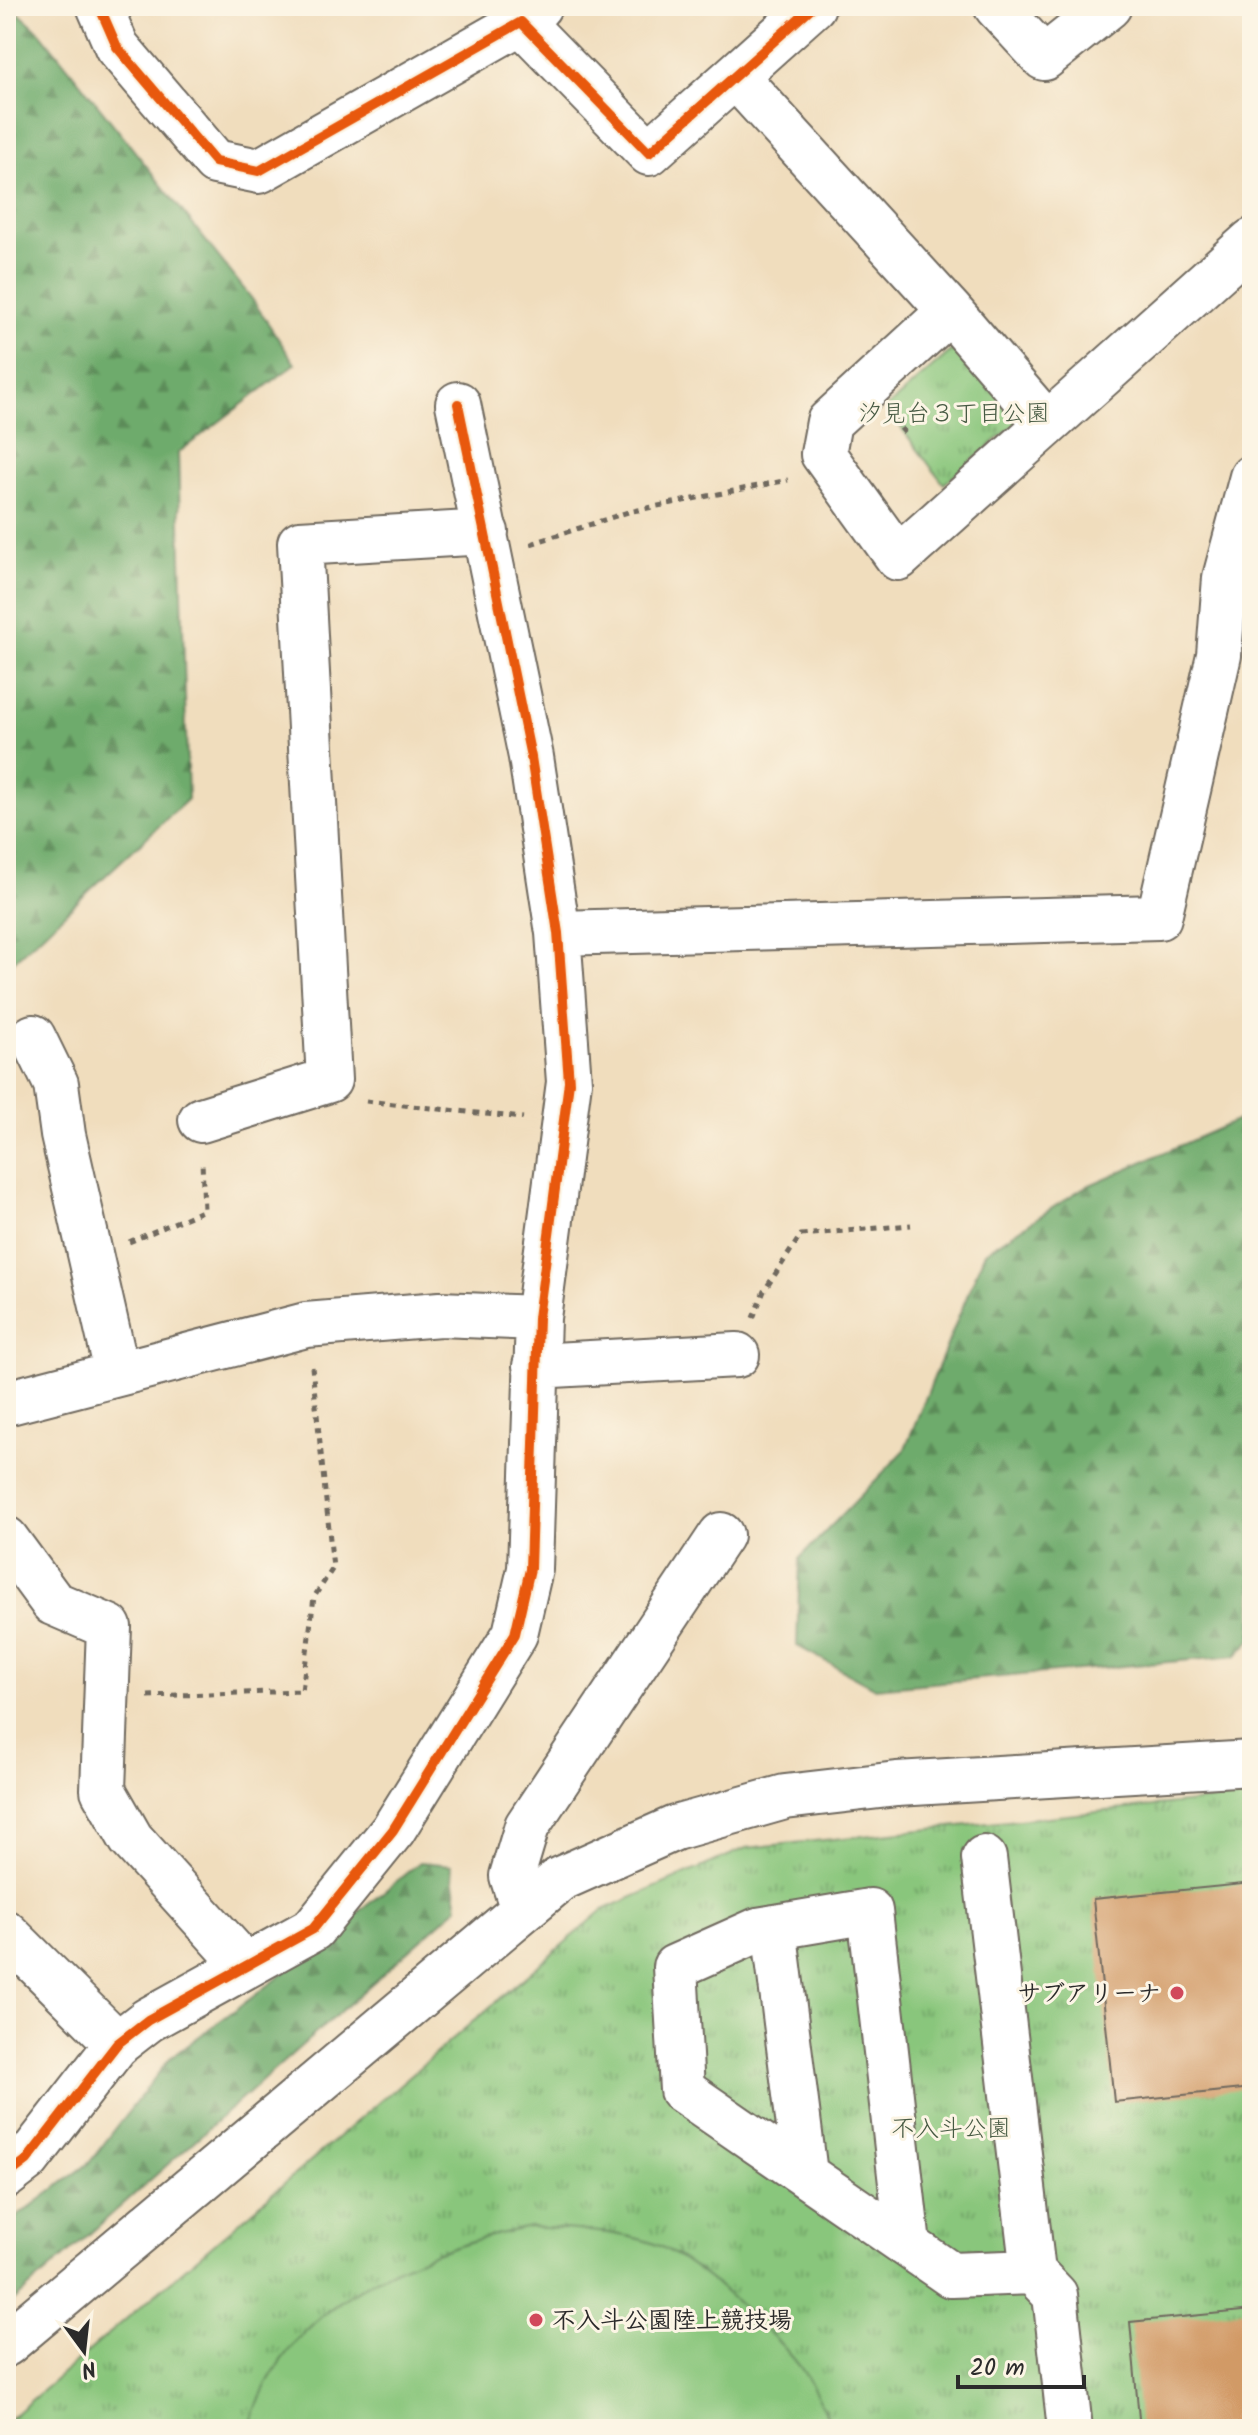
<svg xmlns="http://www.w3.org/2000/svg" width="1258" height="2435" font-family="Kalam,'Klee One',sans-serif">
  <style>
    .grass { fill: url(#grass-tufts); stroke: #5a7854; stroke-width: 2 }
    .forest { fill: url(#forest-firs); stroke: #4c6b4c; stroke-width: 2 }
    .garden { fill: #89c67c; stroke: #5a7854; stroke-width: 2 }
    .building { fill: #d19a66 }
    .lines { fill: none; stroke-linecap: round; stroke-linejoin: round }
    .minor-casing { stroke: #70695e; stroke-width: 48 }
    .path { stroke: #70695e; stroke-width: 5; stroke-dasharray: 6 6; stroke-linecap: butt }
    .minor { stroke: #fff; stroke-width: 44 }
    .cycleway-casing { stroke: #fcf5e5; stroke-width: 15 }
    .cycleway { stroke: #e8590c; stroke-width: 10 }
    .poi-dot { fill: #d1495b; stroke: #fcf5e5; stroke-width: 3 }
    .labels { text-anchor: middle; stroke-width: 6; stroke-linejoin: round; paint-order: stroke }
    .park-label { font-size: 24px; fill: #475a43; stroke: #fcf5e5 }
    .poi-label { font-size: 24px; font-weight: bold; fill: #2b2b2b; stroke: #fcf5e5; text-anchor: end }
  </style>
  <defs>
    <pattern id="grass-tufts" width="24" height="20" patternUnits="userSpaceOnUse" patternTransform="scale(2)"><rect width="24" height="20" fill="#89c67c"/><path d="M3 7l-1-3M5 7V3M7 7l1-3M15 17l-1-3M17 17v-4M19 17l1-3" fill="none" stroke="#70a166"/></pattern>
    <pattern id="forest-firs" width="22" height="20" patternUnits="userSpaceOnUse" patternTransform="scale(2)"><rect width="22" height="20" fill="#6eab6c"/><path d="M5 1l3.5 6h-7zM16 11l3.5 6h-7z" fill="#5b8b59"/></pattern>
  </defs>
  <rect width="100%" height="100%" fill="#fcf5e5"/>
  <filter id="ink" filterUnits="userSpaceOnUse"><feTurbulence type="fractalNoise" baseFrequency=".0125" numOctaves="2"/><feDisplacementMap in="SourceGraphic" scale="16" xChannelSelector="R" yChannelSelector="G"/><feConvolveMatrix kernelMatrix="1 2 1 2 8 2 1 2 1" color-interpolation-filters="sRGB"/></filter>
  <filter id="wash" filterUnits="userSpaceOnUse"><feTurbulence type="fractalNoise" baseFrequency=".006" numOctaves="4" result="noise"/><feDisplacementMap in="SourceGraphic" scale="32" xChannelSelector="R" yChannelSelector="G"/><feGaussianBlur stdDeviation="1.8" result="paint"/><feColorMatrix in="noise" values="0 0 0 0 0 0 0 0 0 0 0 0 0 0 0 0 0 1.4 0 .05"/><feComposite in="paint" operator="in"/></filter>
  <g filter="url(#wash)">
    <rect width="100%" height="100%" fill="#f0ddbd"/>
    <path class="grass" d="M960 343 1023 418 944 484 886 408Z
      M1252 1796V2429H6V2422L603 1910 746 1848Z"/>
    <path class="forest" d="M6 6H11L40 32 252 299 295 364 178 453 188 799 6 968Z
      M1252 1114V1639L1236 1656 875 1688 797 1646 800 1558 904 1451 985 1252 1083 1188Z
      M420 1862 451 1865 458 1907 6 2308V2225L89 2163 170 2058 274 1981Z"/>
    <path class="garden" d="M530 2227C570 2230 614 2230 652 2243 692 2257 782 2338 805 2374 816 2391 824 2411 834 2429H249C284 2302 412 2251 530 2227Z"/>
    <g id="blocks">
      <path class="building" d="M1252 1883V2088L1114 2102 1093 1899Z
        M1252 2310V2429H1140L1130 2322Z"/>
    </g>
  </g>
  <g filter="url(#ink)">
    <use href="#blocks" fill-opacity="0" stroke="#70695e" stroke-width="2"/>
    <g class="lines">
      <defs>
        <path id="minor" d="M110 6 100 8 117 47 215 162 259 171 521 22 539 6
          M996 6 1044 58 1109 6
          M521 22 649 153 813 6
          M735 76 950 311 1047 424
          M950 311 829 422 823 454 898 558 1252 241
          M558 933 1159 917 1219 655 1225 578 1252 477
          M33 1037 56 1084 63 1135 117 1372
          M201 1120 329 1080 300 543 486 532
          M535 1366 737 1355
          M6 1403 306 1325 440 1314 538 1318
          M6 1539 53 1603 109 1627 103 1790 131 1839 245 1965
          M984 1858 1033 2272 1055 2295 1070 2429
          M523 1910 512 1876 527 1826 721 1535
          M774 1927 805 2174
          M6 1933 118 2044
          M6 2176 27 2160 117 2044 148 2020 313 1929 393 1830 515 1634 530 1569 538 1318 569 1082 558 933 531 757 458 404
          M908 2245 870 1911 758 1930 675 1967 682 2090 951 2275 1033 2272
          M6 2344 560 1879 675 1828 785 1797 897 1784 1252 1763"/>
      </defs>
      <use href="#minor" class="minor-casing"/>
      <path class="path" d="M893 419 906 434
        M531 544 628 512 788 480
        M366 1101 523 1118
        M129 1242 204 1210 202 1161
        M753 1318 764 1291 801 1235 911 1225
        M148 1696 302 1691 314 1597 333 1568 312 1367"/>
      <use href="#minor" class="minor"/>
      <defs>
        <path id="cycleway" d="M110 6 100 8 117 47 215 162 259 171 521 22 649 153 813 6
          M6 2176 27 2160 117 2044 148 2020 313 1929 393 1830 515 1634 530 1569 538 1318 569 1082 558 933 531 757 458 404"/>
      </defs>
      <use href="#cycleway" class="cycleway-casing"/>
      <use href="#cycleway" class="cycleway"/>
    </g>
  </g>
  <g class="poi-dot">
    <circle cx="1177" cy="1993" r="8"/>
    <circle cx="536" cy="2320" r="8"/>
  </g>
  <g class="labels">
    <g class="park-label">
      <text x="954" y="421">汐見台３丁目公園</text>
      <text x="951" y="2136">不入斗公園</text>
    </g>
    <g class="poi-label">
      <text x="1161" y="2001">サブアリーナ</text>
      <text x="552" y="2328" text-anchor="start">不入斗公園陸上競技場</text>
    </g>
  </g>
  <rect width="1258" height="2435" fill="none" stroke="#fcf5e5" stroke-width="32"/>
  <g transform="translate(84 2351) rotate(165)" stroke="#fcf5e5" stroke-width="6" paint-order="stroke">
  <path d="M0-6L14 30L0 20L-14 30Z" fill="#2b2b2b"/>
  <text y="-12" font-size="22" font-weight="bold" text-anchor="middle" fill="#2b2b2b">N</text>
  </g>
  <path d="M958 2375v12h126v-12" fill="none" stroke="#2b2b2b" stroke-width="4"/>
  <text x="970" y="2375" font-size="24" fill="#2b2b2b" stroke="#fcf5e5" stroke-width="6" paint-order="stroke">20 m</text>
</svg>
